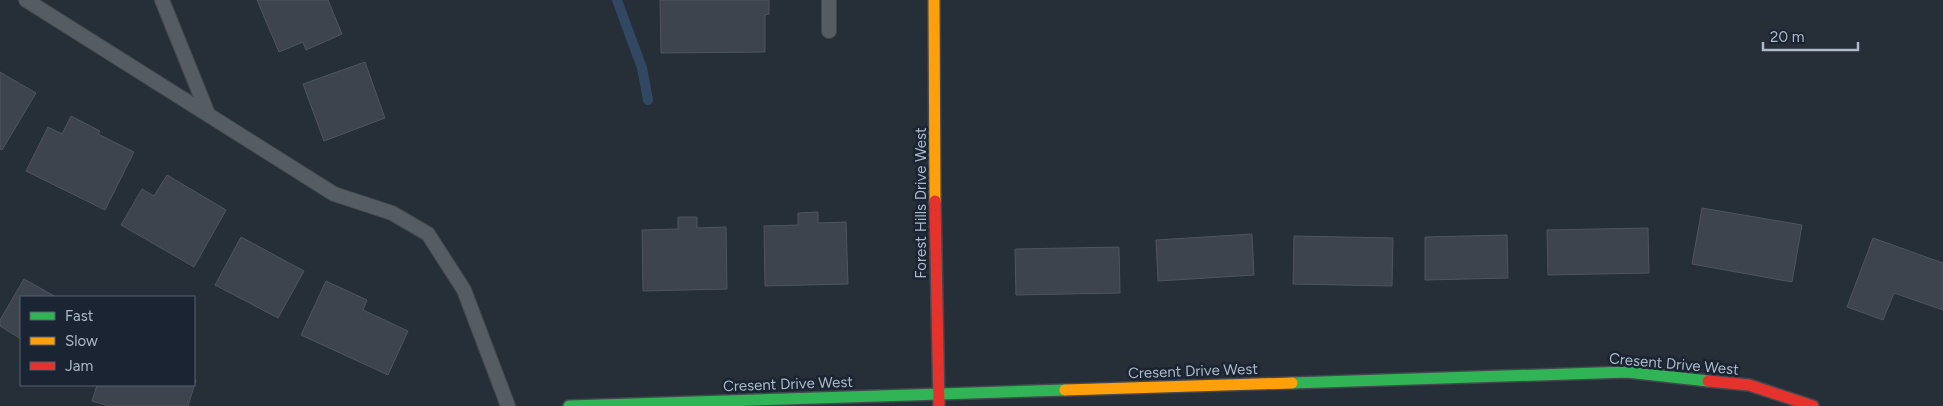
<svg xmlns="http://www.w3.org/2000/svg" width="1943" height="406" font-family="Figtree,sans-serif">
  <style>
    .lines { fill: none; stroke-linecap: round; stroke-linejoin: round }
    .stream { stroke: #314762; stroke-width: 10 }
    .building { fill: #3e444d; stroke: #4e555f }
    .lane-casing { stroke: #43484f; stroke-width: 16 }
    .fast-casing { stroke: #43484f; stroke-width: 14 }
    .slow-casing { stroke: #43484f; stroke-width: 14 }
    .jam-casing { stroke: #43484f; stroke-width: 14 }
    .lane { stroke: #565c64; stroke-width: 14 }
    .fast { stroke: #30b455; stroke-width: 11 }
    .slow { stroke: #ff9f0a; stroke-width: 11 }
    .jam { stroke: #e5322d; stroke-width: 11 }
    .labels { text-anchor: middle; stroke-width: 5; stroke-linejoin: round; paint-order: stroke }
    .street-label { font-size: 15px; fill: #afbac9; stroke: #1a2432 }
  </style>
  <rect width="100%" height="100%" fill="#262e37"/>
  <g class="lines">
    <path class="stream" d="M617 0 642 68 648 100"/>
  </g>
  <path class="building" d="M257 0H328L342 34 306 50 303 42 279 52Z
    M660 0H769V14L765 15V52L661 53Z
    M365 62 385 118 324 141 303 84Z
    M0 72 36 93 2 150 0 149Z
    M71 116 100 131 98 134 134 152 105 210 26 171 48 127 62 134Z
    M167 175 226 210 194 267 121 225 142 189 154 196Z
    M1702 208 1802 225 1792 282 1692 264Z
    M818 212V223L846 222 848 284 765 286 764 226 798 225V213Z
    M678 217H697V228L726 227 727 289 643 291 642 230 678 229Z
    M1648 228 1649 273 1548 275 1547 230Z
    M1252 234 1254 275 1158 281 1156 240Z
    M1507 235 1508 278 1425 280V237Z
    M1294 236 1393 238 1392 286 1293 284Z
    M241 237 304 271 278 318 215 285Z
    M1873 238 1943 263V310L1894 293 1883 320 1847 307Z
    M1119 247 1120 293 1016 295 1015 249Z
    M24 279 56 297H21V339L0 326V320Z
    M326 281 367 300 363 310 408 331 388 375 301 335Z
    M194 379 196 380 188 406H109L92 401 97 385H194Z"/>
  <g class="lines">
    <defs>
      <path id="lane" d="M26 0 334 194 392 213 428 234 464 290 508 406
        M162 0 208 114
        M829 31V0"/>
      <path id="fast" d="M1292 383 1627 372 1708 381
        M569 406 1065 390"/>
      <path id="slow" d="M934 0 935 201
        M1065 390 1292 383"/>
      <path id="jam" d="M935 201 939 406
        M1708 381 1749 385 1813 406"/>
    </defs>
    <use href="#lane" class="lane-casing"/>
    <use href="#fast" class="fast-casing"/>
    <use href="#slow" class="slow-casing"/>
    <use href="#jam" class="jam-casing"/>
    <use href="#lane" class="lane"/>
    <use href="#fast" class="fast"/>
    <use href="#slow" class="slow"/>
    <use href="#jam" class="jam"/>
  </g>
  <g class="labels">
    <g class="street-label">
      <text transform="translate(921 203) rotate(-90)" y="5">Forest Hills Drive West</text>
      <text transform="translate(1674 364) rotate(5)" y="5">Cresent Drive West</text>
      <text transform="translate(1193 371) rotate(-2)" y="5">Cresent Drive West</text>
      <text transform="translate(788 384) rotate(-2)" y="5">Cresent Drive West</text>
    </g>
  </g>
  <rect x="20" y="296" width="175" height="90" fill="#1a2432" stroke="#56606e"/>
  <rect x="30" y="312" width="25" height="8" fill="#30b455" stroke="#56606e"/>
  <text x="65" y="321" font-size="15" fill="#afbac9">Fast</text>
  <rect x="30" y="337" width="25" height="8" fill="#ff9f0a" stroke="#56606e"/>
  <text x="65" y="346" font-size="15" fill="#afbac9">Slow</text>
  <rect x="30" y="362" width="25" height="8" fill="#e5322d" stroke="#56606e"/>
  <text x="65" y="371" font-size="15" fill="#afbac9">Jam</text>
  <path d="M1763 42v8h95v-8" fill="none" stroke="#afbac9" stroke-width="2.5"/>
  <text x="1770" y="42" font-size="15" fill="#afbac9" stroke="#1a2432" stroke-width="4" paint-order="stroke">20 m</text>
</svg>
